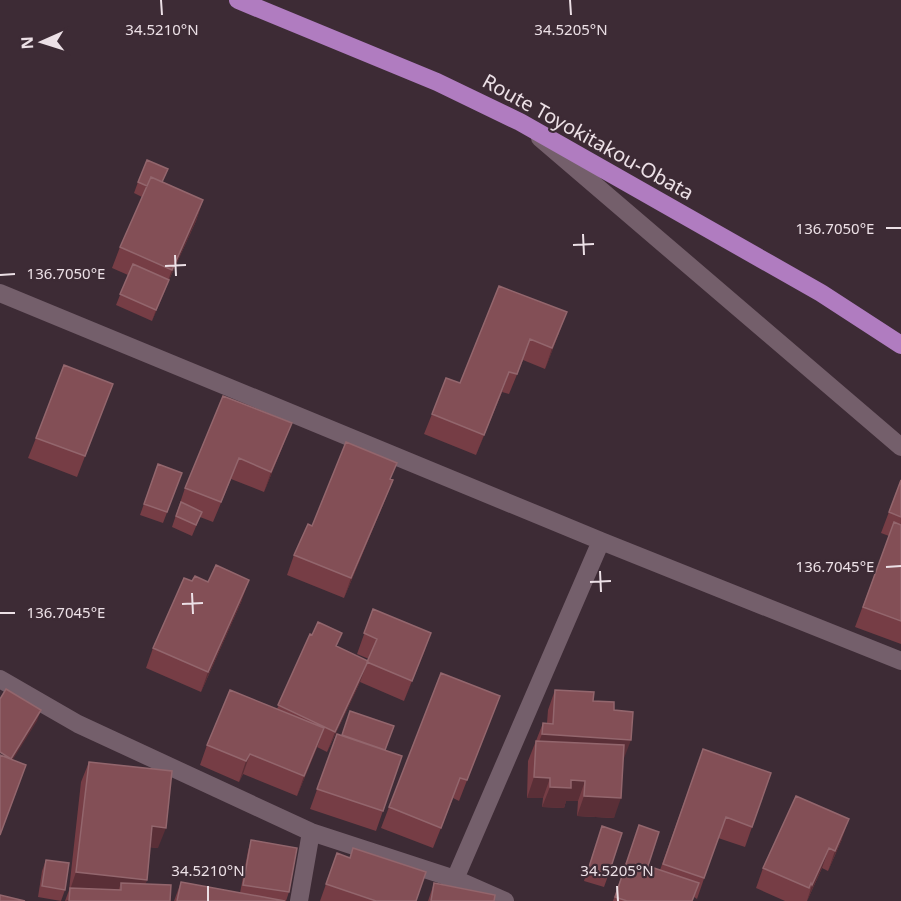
<svg xmlns="http://www.w3.org/2000/svg" width="901" height="901" font-family="'Noto Sans',sans-serif">
  <style>
    .lines { fill: none; stroke-linecap: round; stroke-linejoin: round }
    .minor { stroke: #745f6b; stroke-width: 18 }
    .major { stroke: #b07cc0; stroke-width: 18 }
    .wall { fill: #763d45 }
    .shaded-wall { fill: #5a2f37 }
    .building { fill: #834f56; stroke: #93666d; stroke-width: 1.5 }
    .ticks { fill: none; stroke: #ece0e6; stroke-width: 2 }
    .labels { text-anchor: middle; stroke-width: 4.5; stroke-linejoin: round; paint-order: stroke }
    .street-label { font-size: 20px; fill: #ece0e6; stroke: #3d2b35 }
    .ticks-label { font-size: 15px; text-anchor: middle; fill: #ece0e6; stroke: #3d2b35; stroke-width: 4.5; stroke-linejoin: round; paint-order: stroke }
  </style>
  <rect width="100%" height="100%" fill="#3d2b35"/>
  <g class="lines">
    <path class="minor" d="M540 138 901 447
      M0 293 601 541 455 879
      M601 541 901 661
      M0 679 78 724 311 832 455 879 505 901
      M299 901 311 832"/>
    <path class="major" d="M238 0 437 82 520 122 821 293 901 345"/>
  </g>
  <path class="wall" d="M138 182H163L203 200 196 221 169 280 152 321 116 305 128 275 112 268 120 247 142 197 134 193Z
    M499 286 559 333 545 369 523 360 509 394 502 392 476 455 424 434 432 414 460 383Z
    M113 384 77 477 28 458 36 438Z
    M223 396 284 443 264 492 231 479 213 522 200 517 192 536 172 527 185 488Z
    M158 464 182 473 163 523 140 515Z
    M391 479 393 480 385 500 344 598 287 575 294 555 312 526Z
    M901 480V644L855 627 889 536 881 533Z
    M192 581 242 600 201 692 146 668 153 648Z
    M373 609 431 633 404 701 360 682 327 752 317 747 297 796 243 774 239 782 200 765 207 745 277 709 310 634 368 661 369 659 357 654Z
    M555 690 593 701 614 710 623 760 614 818 577 816 578 801H566L564 808 542 807 543 798H527L528 761 543 723H547L548 710Z
    M492 716 459 801 453 798 433 848 381 828 389 807Z
    M337 734 402 756 376 831 310 809Z
    M703 749 771 773 745 847 718 838 697 899 694 897 692 901H613L639 825 648 866 660 870Z
    M89 762 158 848 150 847 147 880 145 884 171 885 65 901 69 890 81 782Z
    M602 826 608 876 604 887 584 881Z
    M842 839 828 871 822 868 807 901H785L756 888 763 868Z
    M251 840 289 892 286 901H174L181 882 240 893 248 851Z
    M353 848 416 901H320L337 853 350 858Z
    M46 860 65 890 61 901 38 897 42 871Z
    M434 883 494 901H428Z"/>
  <path class="shaded-wall" d="M203 200 196 221 164 291 172 270Z
    M169 280 165 291 152 321 156 310Z
    M567 312 559 333 545 369 552 348Z
    M509 372 502 392 476 455 484 435Z
    M292 423 284 443 264 492 271 472Z
    M393 480 385 500 344 598 351 578Z
    M249 580 242 600 201 692 208 672Z
    M431 633 424 653 404 701 412 681Z
    M368 661 360 682 327 752 335 732Z
    M41 710 37 721 7 769 11 759Z
    M324 728 317 748 297 796 304 776Z
    M542 734 631 740 623 761 535 753Z
    M250 754 243 774 239 782 246 761Z
    M534 777 550 778 543 798H527Z
    M571 780 585 781 578 801H566L564 808 542 807 550 787Z
    M584 796 621 798 614 818 577 816Z
    M849 819 842 839 828 871 835 851Z
    M152 826 166 828 158 848 145 847Z
    M829 848 822 868 807 901 812 885Z
    M76 872 147 880 140 900 121 890V883L116 897 70 890Z"/>
  <path class="building" d="M147 160 168 169 162 182 151 177 147 186 138 182Z
    M151 177 203 200 172 270 120 247Z
    M133 264 169 280 156 310 120 294Z
    M499 286 567 312 552 348 530 339 517 374 509 372 484 435 432 414 446 378 460 383Z
    M64 365 113 384 85 456 36 438Z
    M223 396 292 423 271 472 239 458 221 502 185 488Z
    M346 442 397 463 390 479 393 480 351 578 294 555 308 524 312 526Z
    M158 464 182 473 167 512 144 504Z
    M901 480V517L889 512Z
    M181 502 202 512 196 525 176 516Z
    M894 522 901 525V621L863 607Z
    M216 565 249 580 208 672 153 648 184 578 192 581 195 576 208 582Z
    M373 609 431 633 412 681 367 662 377 639 364 633Z
    M318 622 342 633 336 646 368 661 335 732 278 705 310 634 312 635Z
    M441 673 500 696 467 780 460 778 441 828 389 807Z
    M6 689 41 710 11 759 0 752V699Z
    M230 690 324 728 304 776 250 754 246 761 207 745Z
    M555 690 594 692 593 701 614 702V710L633 712 631 740 542 734 543 723 553 724Z
    M350 711 394 726 385 750 342 735Z
    M337 734 402 756 383 811 317 789Z
    M536 741 624 745 621 798 584 796 585 781 571 780V788L550 787V778L534 777Z
    M703 749 771 773 752 827 726 817 704 878 663 864Z
    M0 755 26 765 0 835Z
    M89 762 172 771 166 828 152 826 147 880 76 872Z
    M796 796 849 819 835 851 829 848 812 885 811 883 809 888 763 868Z
    M639 825 659 832 648 866 699 883 692 901H627L615 897Z
    M602 826 622 833 608 876 588 870Z
    M251 840 297 848 289 892 243 885Z
    M353 848 426 872 416 901H376L326 884 337 853 350 858Z
    M46 860 69 863 65 890 42 886Z
    M181 882 285 901H177Z
    M121 883 171 885 170 901H69L70 888 121 890Z
    M434 883 495 895 494 901H431Z
    M0 895 25 901H0Z"/>
  <path class="ticks" d="M161 0 162 15M570 0 571 15M886 228H901M583 234 584 255M573 245 594 244M175 255 176 276M165 266 186 265M0 275 15 274M886 567 901 566M600 571 601 592M590 582 611 581M192 593 193 614M182 604 203 603M0 613H15M208 886V901M617 886 618 901"/>
  <g class="labels">
    <g class="street-label">
      <text transform="translate(588 137) rotate(29)" y="7">Route Toyokitakou-Obata</text>
    </g>
  </g>
  <g class="ticks-label">
    <text x="162" y="35">34.5210°N</text>
    <text x="571" y="35">34.5205°N</text>
    <text x="835" y="234">136.7050°E</text>
    <text x="66" y="279">136.7050°E</text>
    <text x="835" y="572">136.7045°E</text>
    <text x="66" y="618">136.7045°E</text>
    <text x="208" y="876">34.5210°N</text>
    <text x="617" y="876">34.5205°N</text>
  </g>
  <g transform="translate(42 42) rotate(267)" stroke="#3d2b35" stroke-width="4.5" paint-order="stroke">
  <path d="M0-4.5L10 22L0 15L-10 22Z" fill="#ece0e6"/>
  <text y="-9" font-size="16" font-weight="bold" text-anchor="middle" fill="#ece0e6">N</text>
  </g>
</svg>
